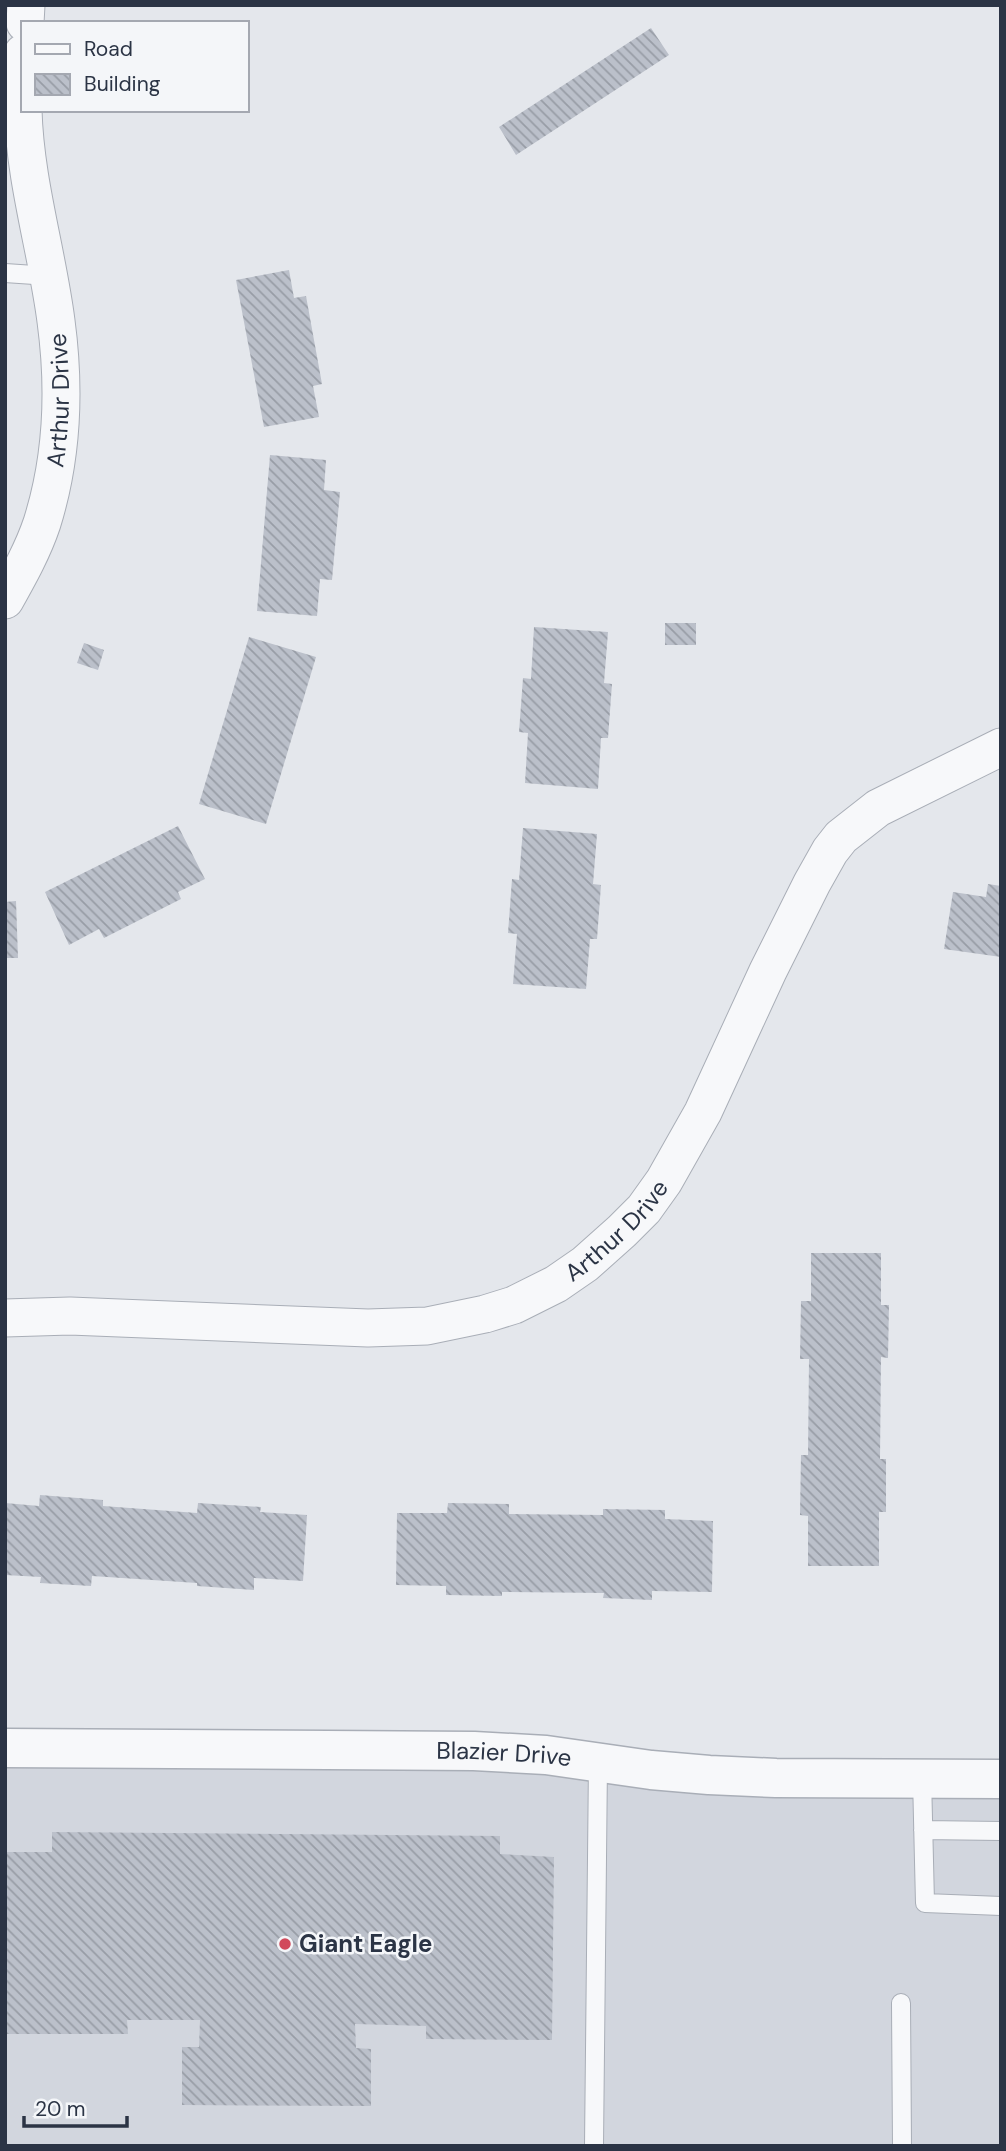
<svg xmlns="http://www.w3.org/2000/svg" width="1006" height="2151" font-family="'DM Sans',sans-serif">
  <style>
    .built { fill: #d2d6de }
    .building { fill: url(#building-back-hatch) }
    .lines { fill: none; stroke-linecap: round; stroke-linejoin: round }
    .service-casing { stroke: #a9aeb7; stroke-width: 20 }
    .minor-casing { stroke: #a9aeb7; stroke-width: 39 }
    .tertiary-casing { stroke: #a9aeb7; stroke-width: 41 }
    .service { stroke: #f7f8fa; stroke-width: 18 }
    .minor { stroke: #f7f8fa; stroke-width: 37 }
    .tertiary { stroke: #f7f8fa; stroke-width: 38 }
    .poi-dot { fill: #d1495b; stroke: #f4f6f9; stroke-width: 2.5 }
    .labels { text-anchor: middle; stroke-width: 5; stroke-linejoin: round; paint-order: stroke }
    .street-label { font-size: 24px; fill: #2b3445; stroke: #f4f6f9 }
    .poi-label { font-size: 24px; font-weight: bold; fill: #2b3445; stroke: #f4f6f9; text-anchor: start }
  </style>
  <defs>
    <pattern id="building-back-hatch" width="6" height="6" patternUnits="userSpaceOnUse" patternTransform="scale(1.75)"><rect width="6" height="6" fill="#bbc0ca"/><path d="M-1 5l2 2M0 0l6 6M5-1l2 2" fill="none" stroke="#989da6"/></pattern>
  </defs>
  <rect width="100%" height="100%" fill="#e4e7ec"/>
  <path class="built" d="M5 1748 1001 1779V2146H5Z"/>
  <path class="building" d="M651 28 669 55 516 155 499 127Z
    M289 270 294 298 306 296 322 384 313 386 319 417 264 427 236 280Z
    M270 455 326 460 324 490 340 492 332 580 320 579 317 616 257 611Z
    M665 623H696V645H665Z
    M534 627 608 632 604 683 612 684 608 738H601L598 789 525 783 528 733 519 732 523 678 531 679Z
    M249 637 316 657 266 824 199 804Z
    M84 643 104 650 98 670 77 663Z
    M178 826 205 879 178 892 181 899 104 938 99 929 69 945 45 892Z
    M523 828 597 834 593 884 601 885 597 939H590L586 989 513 984 517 934 508 933 512 879 519 880Z
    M988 884 1001 886V957L944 949 953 892 986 897Z
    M16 901 18 958H5V902Z
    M811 1253H881V1305H889L888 1358 881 1357 880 1459H886V1512H879V1566H808V1516L800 1515 801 1455H808L809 1359H800L801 1301H811Z
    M40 1495 103 1500V1506L197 1513 198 1503 261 1507 260 1512 307 1515 303 1581 254 1578V1590L197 1586V1583L92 1576 91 1586 40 1583 41 1577 5 1575V1503L39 1506Z
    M448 1503 509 1504V1514L603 1515V1509L665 1510V1519L713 1521 712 1592 652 1591V1600L603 1598 604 1593 502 1592V1596L446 1595V1586L396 1585 397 1513H447Z
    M52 1832 500 1836V1854L554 1857 552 2040 426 2039V2026L355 2024 356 2048 371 2049V2106L182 2105V2047H199L200 2020H127L128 2034H5V1852H52Z"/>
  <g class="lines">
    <defs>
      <path id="service" d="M5 273 49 276
        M922 1777 925 1903 1001 1906
        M923 1830 1001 1831
        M901 2003 902 2146
        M594 2146 598 1762"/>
      <g id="minor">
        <path d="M25 23 26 5"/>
        <path d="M23 53V107"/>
        <path id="s1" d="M5 600C19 575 33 550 42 523 62 459 65 388 56 321 47 251 25 182 23 110"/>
        <path id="s2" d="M5 1318 70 1316 368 1328 427 1326 485 1314 514 1305 556 1284 585 1264 622 1231 644 1209 664 1181 703 1112 768 971 812 883 830 851 841 837 878 808 1001 747"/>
      </g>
      <g id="tertiary">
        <path id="s3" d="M5 1748 474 1751 546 1755 651 1770 709 1775 776 1778 1001 1779"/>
      </g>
    </defs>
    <use href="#service" class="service-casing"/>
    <use href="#minor" class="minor-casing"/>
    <use href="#tertiary" class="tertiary-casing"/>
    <use href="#service" class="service"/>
    <use href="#minor" class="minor"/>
    <use href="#tertiary" class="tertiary"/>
  </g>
  <circle class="poi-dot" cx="285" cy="1944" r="7"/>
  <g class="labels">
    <g class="street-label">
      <text dy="8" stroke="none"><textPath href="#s1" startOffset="210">Arthur Drive</textPath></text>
      <text dy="8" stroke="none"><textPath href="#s2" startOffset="640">Arthur Drive</textPath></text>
      <text dy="8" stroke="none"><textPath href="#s3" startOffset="499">Blazier Drive</textPath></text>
    </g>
    <g class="poi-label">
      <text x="299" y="1952">Giant Eagle</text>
    </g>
  </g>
  <rect width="1006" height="2151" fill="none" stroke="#2b3445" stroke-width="14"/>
  <rect x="21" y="21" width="228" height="91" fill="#f4f6f9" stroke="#a4a8b1" stroke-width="2"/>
  <rect x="35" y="44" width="35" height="10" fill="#f7f8fa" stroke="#a4a8b1" stroke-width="2"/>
  <text x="84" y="56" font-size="21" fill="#2b3445">Road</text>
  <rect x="35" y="74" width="35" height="21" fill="url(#building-back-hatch)" stroke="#a4a8b1" stroke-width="2"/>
  <text x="84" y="91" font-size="21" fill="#2b3445">Building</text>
  <path d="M24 2116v10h103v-10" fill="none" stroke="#2b3445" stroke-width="3.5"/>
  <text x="35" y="2116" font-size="21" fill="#2b3445" stroke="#f4f6f9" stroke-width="5" paint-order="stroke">20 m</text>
</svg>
